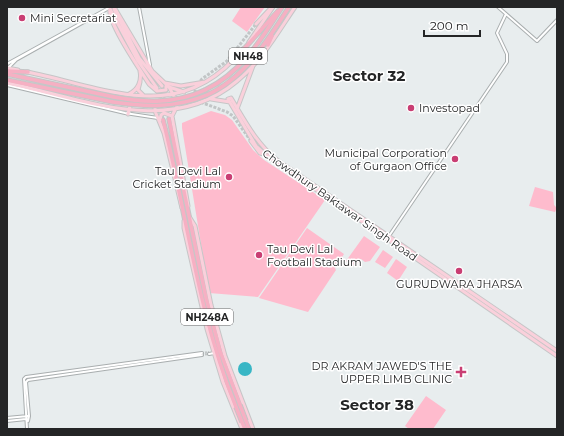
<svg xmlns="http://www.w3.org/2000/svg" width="564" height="436" font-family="Montserrat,sans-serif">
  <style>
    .green { fill: #febbcd }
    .water { fill: #38b6c5 }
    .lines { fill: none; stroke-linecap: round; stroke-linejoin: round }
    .minor-tunnel { stroke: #c1c5c6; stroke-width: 2; stroke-dasharray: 2 1; stroke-linecap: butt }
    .major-tunnel { stroke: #c1c5c6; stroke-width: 3; stroke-dasharray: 3 1.5; stroke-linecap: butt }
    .minor-casing { stroke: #a9aeaf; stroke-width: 4 }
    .major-casing { stroke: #c6c6c7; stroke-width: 5 }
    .highway-casing { stroke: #c6c6c7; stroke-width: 5.5 }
    .minor { stroke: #fff; stroke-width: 2 }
    .major { stroke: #fad0db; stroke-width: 3 }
    .highway { stroke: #f6b0c3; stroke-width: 3.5 }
    .highway-bridge-casing { stroke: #c6c6c7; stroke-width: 5.5; stroke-linecap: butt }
    .highway-bridge { stroke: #f6b0c3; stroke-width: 3.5 }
    .poi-dot { fill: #c93e73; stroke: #fff; stroke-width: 1.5 }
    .labels { text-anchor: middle; stroke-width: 3; stroke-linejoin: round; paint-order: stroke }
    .shield { fill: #fff; stroke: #666667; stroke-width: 1 }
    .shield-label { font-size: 10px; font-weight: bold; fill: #242526 }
    .poi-label { font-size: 11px; fill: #242526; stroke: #fff; text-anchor: start }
    .street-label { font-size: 11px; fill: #242526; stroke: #fff }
    .district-label { font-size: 15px; font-weight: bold; fill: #242526; stroke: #fff }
  </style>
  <rect width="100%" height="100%" fill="#e8edee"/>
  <path class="green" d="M241 7H265L247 32 232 21Z
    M211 111 225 115 232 120 253 150 264 160 325 200 258 297 209 293 182 128V123Z
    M535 187 553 192 554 205 557 208 555 212 529 206Z
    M307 228 344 254 335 268 336 270 308 312 259 298Z
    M364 236 380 247 370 261 365 262 361 259 356 266 354 264 353 266 346 261Z
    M383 250 393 257 385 268 375 262Z
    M396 259 407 267 398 281 387 273Z
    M426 396 446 410 433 429H409L405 426Z"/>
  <path class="water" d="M238 369a7 7 0 1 1 14 0a7 7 0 1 1-14 0Z"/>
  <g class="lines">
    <path class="minor-tunnel" d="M202 353 209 352
      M202 355 209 354"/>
    <path class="major-tunnel" d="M162 86 166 102
      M159 94 163 120
      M251 141 233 116 227 112 203 103 198 97 195 91 196 86 202 79 227 61 256 24"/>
    <defs>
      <path id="minor" d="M139 7 150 65
        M498 7 537 41 557 20
        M7 64 107 9
        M8 68 16 60 109 8
        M7 85 125 113 158 118
        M389 236 507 62V54L497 33 506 14
        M209 354 214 353
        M7 418 28 416
        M7 421 26 419
        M28 421 29 416 26 382 28 380 202 355
        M27 429 24 379 26 377 202 353"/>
      <path id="major" d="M114 7 152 71 169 87 175 98 177 106 172 116 188 206
        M110 9C107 22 141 71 149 84L157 91 166 90V86
        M110 9 138 61 157 88
        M114 9 139 58 162 86
        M256 24 271 8
        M249 42 273 7
        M7 68 18 70
        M27 72C108 88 180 127 243 49
        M140 82 138 90 143 95
        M7 83C82 98 170 138 237 81 261 62 278 32 295 7
        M165 83 181 86 205 82
        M169 87 184 92
        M129 94C138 90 142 81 140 71
        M211 99 230 102
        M155 104V111L164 133 182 208
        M237 109 253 66
        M128 114 131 103
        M160 120 161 115 164 113 172 116
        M251 141 260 153 264 154
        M190 218 195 226 211 305 225 356 253 429
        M184 221V228L207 329 223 382 242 429
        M557 351 277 160C256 143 245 121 231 98L228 99 256 146 266 155 557 356"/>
      <path id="highway" d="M268 45 272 36
        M243 50 278 11
        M7 71 28 72
        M7 74 114 97
        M7 80 113 102
        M205 90C241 73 261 40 282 7
        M207 95C244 79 268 40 289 7
        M169 119 206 298 220 351 240 405
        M163 120C187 215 198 315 236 407
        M246 421 249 429
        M242 422 245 429"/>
    </defs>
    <use href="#minor" class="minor-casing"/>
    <use href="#major" class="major-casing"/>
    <use href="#highway" class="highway-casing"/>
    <use href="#minor" class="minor"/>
    <use href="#major" class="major"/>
    <use href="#highway" class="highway"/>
    <defs>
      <path id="highway-bridge" d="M114 97C145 103 175 104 205 90
        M113 102C146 107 176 108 207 95
        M240 405 246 421
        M236 407 242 422"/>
    </defs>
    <use href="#highway-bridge" class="highway-bridge-casing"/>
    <use href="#highway-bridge" class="highway-bridge"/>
  </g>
  <g class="poi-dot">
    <circle cx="22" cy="18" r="4"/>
    <circle cx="411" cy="108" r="4"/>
    <circle cx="455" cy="159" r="4"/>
    <circle cx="229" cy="177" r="4"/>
    <circle cx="259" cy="255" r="4"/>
    <circle cx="459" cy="271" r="4"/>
    <path d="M459 366h4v4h4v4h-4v4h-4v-4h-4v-4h4z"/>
  </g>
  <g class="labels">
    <g class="shield">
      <rect x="229" y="48" width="38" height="16" rx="3"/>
      <rect x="181" y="309" width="52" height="16" rx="3"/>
    </g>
    <g class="shield-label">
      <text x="248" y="60">NH48</text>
      <text x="207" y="321">NH248A</text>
    </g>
    <g class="poi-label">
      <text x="30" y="22">Mini Secretariat</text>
      <text x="419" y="112">Investopad</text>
      <text x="447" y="157" text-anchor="end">Municipal Corporation<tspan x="447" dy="13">of Gurgaon Office</tspan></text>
      <text x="221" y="175" text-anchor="end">Tau Devi Lal<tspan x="221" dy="13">Cricket Stadium</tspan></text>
      <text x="267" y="253">Tau Devi Lal<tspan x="267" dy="13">Football Stadium</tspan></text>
      <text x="459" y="288" text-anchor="middle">GURUDWARA JHARSA</text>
      <text x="452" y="370" text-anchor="end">DR AKRAM JAWED'S THE<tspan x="452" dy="13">UPPER LIMB CLINIC</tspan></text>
    </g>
    <g class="street-label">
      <text transform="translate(340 205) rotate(35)" y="4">Chowdhury Baktawar Singh Road</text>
    </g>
    <g class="district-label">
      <text x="369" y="81">Sector 32</text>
      <text x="377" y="410">Sector 38</text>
    </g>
  </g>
  <rect width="564" height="436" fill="none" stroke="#242526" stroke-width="16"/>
  <path d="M424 30v6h56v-6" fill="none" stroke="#242526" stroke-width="2"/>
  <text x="430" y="30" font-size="12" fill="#242526" stroke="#ffffff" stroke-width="3" paint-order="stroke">200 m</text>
</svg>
